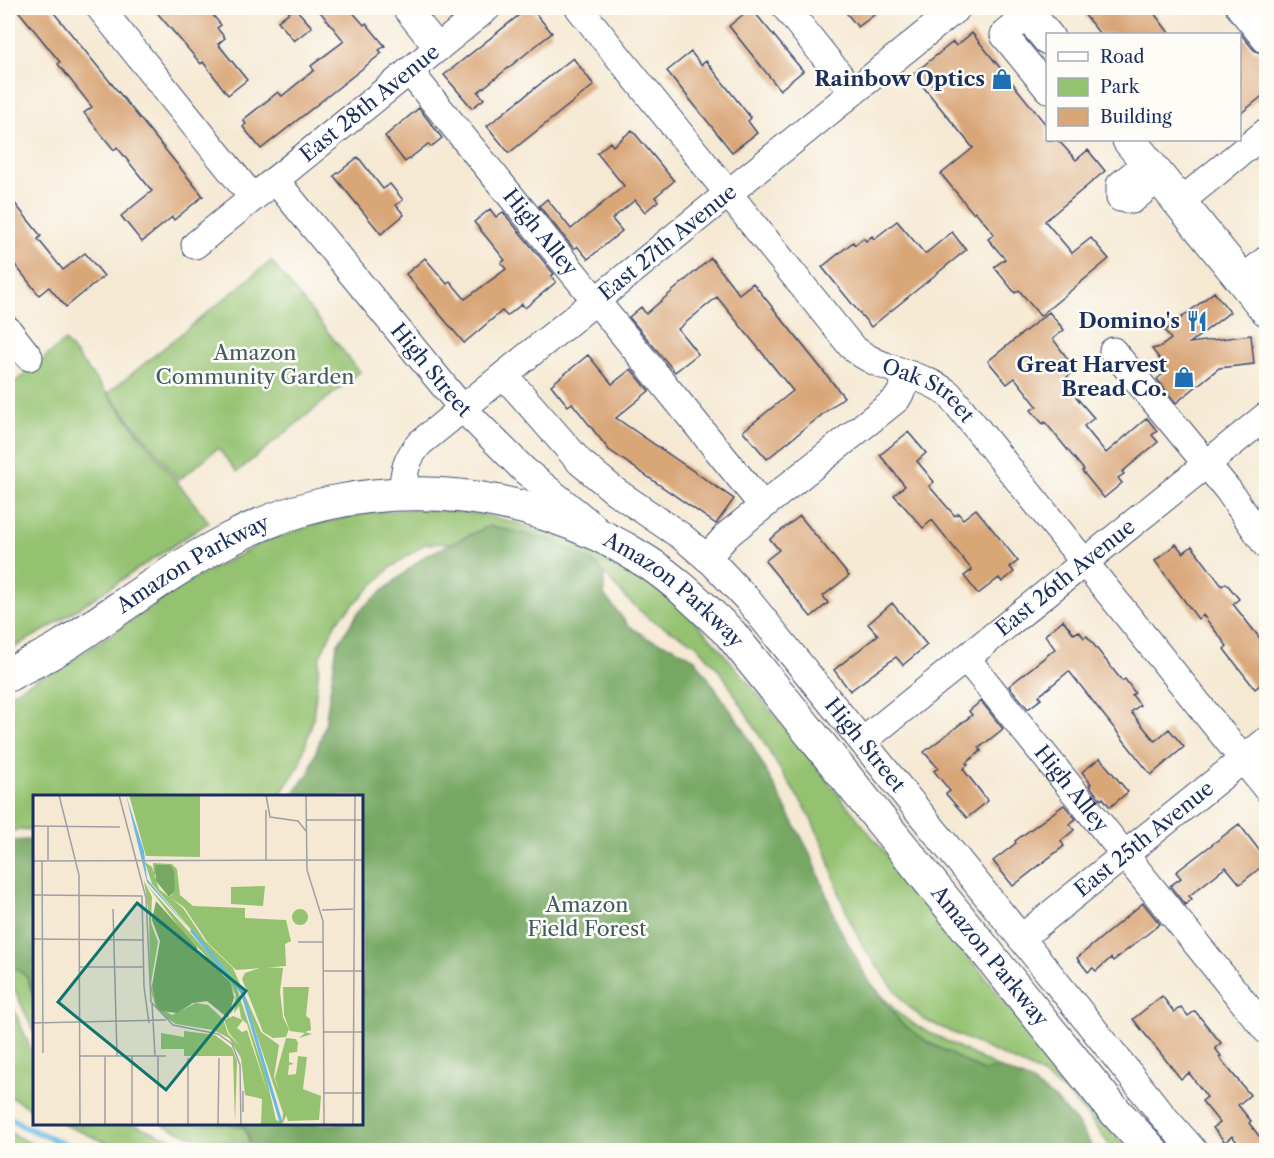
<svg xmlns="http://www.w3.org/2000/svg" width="1274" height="1158" font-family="'Libre Caslon Text',serif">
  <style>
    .green { fill: #94c271; stroke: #587868; stroke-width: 1.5 }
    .forest { fill: #77a863; stroke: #496c60; stroke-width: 1.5 }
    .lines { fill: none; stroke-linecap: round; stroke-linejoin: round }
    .stream { stroke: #69b9e4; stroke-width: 6 }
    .building { fill: #d9a678 }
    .minor-casing { stroke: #3c4b70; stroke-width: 29 }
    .major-casing { stroke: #3c4b70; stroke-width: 35 }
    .minor { stroke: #fff; stroke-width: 27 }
    .major { stroke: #fff; stroke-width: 33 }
    .labels { text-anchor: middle; stroke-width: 5; stroke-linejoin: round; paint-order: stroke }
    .poi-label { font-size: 21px; font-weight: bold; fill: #1b2f5e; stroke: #fdfcf7; text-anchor: end }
    .street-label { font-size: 21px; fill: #1b2f5e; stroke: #fdfcf7 }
    .park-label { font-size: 21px; fill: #3f5b64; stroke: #fdfcf7 }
    .inset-river { fill: none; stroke: #69b9e4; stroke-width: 3 }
    .inset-road { fill: none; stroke: #9e9fa4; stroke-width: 1.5 }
    .view { fill: #0f766e; fill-opacity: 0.15; stroke: #0f766e; stroke-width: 3 }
    .inset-edge { fill: none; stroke: #1b2f5e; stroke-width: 3 }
  </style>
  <rect width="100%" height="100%" fill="#fdfcf7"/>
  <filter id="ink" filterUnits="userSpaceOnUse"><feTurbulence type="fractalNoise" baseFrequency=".0167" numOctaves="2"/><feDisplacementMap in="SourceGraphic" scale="12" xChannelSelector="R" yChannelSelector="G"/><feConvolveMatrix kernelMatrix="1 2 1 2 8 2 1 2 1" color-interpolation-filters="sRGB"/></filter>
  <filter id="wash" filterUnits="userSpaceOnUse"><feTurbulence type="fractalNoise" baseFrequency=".008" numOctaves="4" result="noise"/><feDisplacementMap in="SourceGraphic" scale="24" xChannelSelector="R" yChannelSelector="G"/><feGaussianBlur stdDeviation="1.35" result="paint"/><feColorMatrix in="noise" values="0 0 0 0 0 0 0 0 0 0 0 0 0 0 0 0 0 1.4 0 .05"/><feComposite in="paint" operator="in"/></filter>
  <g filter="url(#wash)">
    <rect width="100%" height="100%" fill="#f5e9d3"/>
    <path class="green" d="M271 261 360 372 237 472 218 448 179 480 108 393Z
      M65 341 209 522 50 627 8 651V388Z
      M422 509C439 511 456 510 472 513 546 526 613 554 671 600 703 626 729 660 755 691L1084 1100 1128 1150H1113L1090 1119 1067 1094 1038 1072 923 1019 903 1001 864 948 850 921 840 896 825 848 806 809 784 776 723 675 696 644 649 619 627 599 595 563 489 526 453 543 425 544 389 569 336 622 320 656 313 719 299 766 279 796H34V829L8 831V695L75 658 193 579 264 542 313 525 373 512Z
      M8 961 27 977 34 998V1033L8 974Z
      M868 980 898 1013 915 1025 999 1068 983 1071 926 1041 901 1023Z
      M8 995 34 1057V1111L8 1095Z
      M62 1124H133L179 1142 233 1150H124Z
      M161 1124H231L245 1128 250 1144 190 1136Z
      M8 1132 44 1150H8Z"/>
    <path class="forest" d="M489 526 551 540 595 563 604 574V595L628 625 649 639 673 647 695 659 744 730 812 857 837 923 868 980 901 1023 926 1041 983 1071 999 1068 1028 1080 1055 1099 1078 1124 1094 1150H559L551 1142 535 1150H284L250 1144 245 1128 231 1124H362V796H291L309 773 325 725 337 645 360 610 425 556Z
      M34 840V998L27 977 8 962V841Z"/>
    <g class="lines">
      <path class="stream" d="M8 1116 23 1126 78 1150"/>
    </g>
    <g id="blocks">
      <path class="building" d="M16 8H50L203 196 174 220 172 217 142 242 121 216 152 191 117 147 114 150 84 113 92 107 58 64 60 62Z
        M153 8H207L221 25 217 28 225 38 218 44 247 80 228 95 203 62 201 64Z
        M295 8 312 27 294 41 278 21Z
        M317 8H349L364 25 366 23 385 46 379 50 382 53 261 149 243 127 246 124 243 120 278 92 282 96 314 70 311 66 344 41Z
        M528 8H531L552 33 478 92 484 99 472 108 444 75Z
        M751 8 803 71 780 90 729 26Z
        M842 8H883L858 27Z
        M1079 8H1150L1170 34H1100Z
        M1239 32 1254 50 1266 56V93L1239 115Z
        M972 33 1047 126V140H1058L1076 160 1088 150 1105 171 1045 221 1072 253 1091 238 1109 259 1040 316 1019 290 1015 293 994 267 1005 259 988 239 994 234 975 211 973 213 941 174 973 148 913 74 953 42 956 46Z
        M691 52 701 65 706 61 751 118 748 121 757 133 732 152 667 71Z
        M573 58 594 85 509 153 487 126Z
        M419 108 442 138 431 147 428 144 405 162 385 136Z
        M632 130 674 181 655 197 658 201 645 212 635 200 612 219 622 231 588 259 577 246 574 249 539 206 547 199 571 229 624 186 597 153 610 142 613 146Z
        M358 157 383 189 390 184 403 200 396 205 404 215 381 234 334 176Z
        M8 195 41 236 38 239 63 270 85 253 104 276 66 307 49 287 39 295 8 256Z
        M490 209 496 217 503 212 554 274 551 276 556 282 525 308 522 304 507 316 502 311 464 343 406 274 425 258 447 284 450 281 465 299 506 269 501 263 505 260 474 222Z
        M897 221 925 254 952 232 966 250 871 327 822 267 853 242 855 245 863 238 866 241 872 236 874 239Z
        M711 258 739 294 753 283 844 397 767 459 743 431 793 391 717 297 678 329 698 354 675 372 629 317 641 307 646 314Z
        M1214 292 1230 312 1190 343 1251 335 1254 364 1219 368 1176 403 1157 379 1168 370 1152 349 1160 347 1171 339 1165 331Z
        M1049 312 1064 330 1053 339 1076 370 1067 377 1081 394 1076 397 1094 418 1084 426 1106 453 1147 418 1157 431 1152 435 1158 442 1122 472 1124 474 1118 478 1122 483 1104 498 1082 471 1084 470 1045 422 1043 424 1031 410 1037 406 1015 378 1007 384 988 361Z
        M588 355 612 384 631 369 649 391 616 418 734 499 716 524 609 450 572 403 568 406 551 385Z
        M908 432 926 453 917 461 934 482 929 486 955 516 958 513 963 519 976 509 1018 561 1010 567 1014 572 1002 582 999 578 978 594 964 576 972 570 932 520 923 528 894 495 905 486 880 455Z
        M800 516 849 576 823 596 828 603 811 617 765 561 779 550 770 539Z
        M1176 544 1183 553 1192 546 1222 586 1226 583 1239 599 1233 604 1266 646V680L1255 689 1224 649 1227 646 1203 615 1198 619 1155 561Z
        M892 603 927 645 903 665 896 657 850 691 834 670 878 635 868 624Z
        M1063 620 1074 634 1079 631 1084 638 1087 636 1122 681 1125 679 1135 693 1132 695 1140 705 1131 712 1155 741 1169 729 1184 747 1151 775 1069 671 1039 696 1041 699 1028 709 1009 686 1055 649 1045 635Z
        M981 701 1003 729 979 748 981 751 966 763 968 765 963 769 988 801 967 818 946 794 950 791 934 771 938 768 924 752 972 715 969 711Z
        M1100 758 1128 792 1110 807 1103 798 1101 800 1089 785 1091 784 1082 772Z
        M1064 805 1076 819 1069 824 1074 830 1061 841 1064 846 1013 886 993 861 1016 843 1015 841Z
        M1239 824 1266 859V863L1240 884 1226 867 1189 896 1192 899 1185 905 1170 886 1181 878 1176 872Z
        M1143 903 1160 924 1113 961 1111 958 1096 971 1093 968 1088 972 1077 958Z
        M1162 996 1174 1012 1181 1007 1188 1016 1195 1011 1221 1043 1215 1048 1221 1056 1219 1057 1250 1095 1238 1105 1251 1121 1249 1123 1266 1145V1150H1244L1232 1136 1225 1142 1213 1128 1220 1123 1202 1101 1207 1097 1189 1073 1181 1079 1133 1019Z"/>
    </g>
  </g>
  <g filter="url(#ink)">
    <use href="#blocks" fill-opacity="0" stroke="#3c4b70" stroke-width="1.5"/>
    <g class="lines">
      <defs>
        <g id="minor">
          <path d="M100 8 253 198"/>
          <path d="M406 8 438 48"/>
          <path id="s1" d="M579 8 851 346C880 372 919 371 949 394L1266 788"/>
          <path d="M786 8 853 92"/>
          <path d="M1240 8 1266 40"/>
          <path d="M1029 14 1004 35 1048 89"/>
          <path id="s2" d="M409 71 763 506"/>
          <path d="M1148 162 1120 185V198L1132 200 1160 177"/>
          <path id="s3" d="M275 180 462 408 524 470 593 526"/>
          <path d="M1180 202 1266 132"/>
          <path id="s4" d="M195 245 487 8"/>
          <path d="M1243 279 1266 260"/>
          <path d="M8 330 29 357"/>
          <path d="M1113 351 1228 490 1266 545"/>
          <path id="s5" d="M504 375 580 462 615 491 681 536 713 563 747 599 1021 938 1163 1116 1193 1150"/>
          <path id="s6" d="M402 494C404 472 405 460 420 443L957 8"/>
          <path d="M707 558 727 535 897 399 910 375"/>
          <path id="s7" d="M966 658 1266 1030"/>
          <path id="s8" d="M863 741 1266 416"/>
          <path id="s9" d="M1021 938 1266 741"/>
        </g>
        <g id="major">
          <path d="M1023 8 1048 38"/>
          <path d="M1129 140 1266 309"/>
          <path id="s10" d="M8 675C26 665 46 657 64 645 119 610 170 570 228 540 361 470 522 481 647 562 678 582 704 609 730 633L1112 1108 1151 1150"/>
        </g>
      </defs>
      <use href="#minor" class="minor-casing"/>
      <use href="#major" class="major-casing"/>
      <use href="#minor" class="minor"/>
      <use href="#major" class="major"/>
    </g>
  </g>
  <defs>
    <symbol id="shop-bare" viewBox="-9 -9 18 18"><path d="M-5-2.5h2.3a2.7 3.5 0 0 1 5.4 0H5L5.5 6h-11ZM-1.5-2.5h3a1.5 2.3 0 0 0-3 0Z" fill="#1f6fb2" stroke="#fdfcf7" stroke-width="2.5" paint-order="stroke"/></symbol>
    <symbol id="restaurant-bare" viewBox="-9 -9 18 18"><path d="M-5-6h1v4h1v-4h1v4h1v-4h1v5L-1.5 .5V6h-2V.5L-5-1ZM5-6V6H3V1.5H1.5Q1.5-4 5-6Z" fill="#1f6fb2" stroke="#fdfcf7" stroke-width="2.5" paint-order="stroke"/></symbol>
  </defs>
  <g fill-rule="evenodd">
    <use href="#shop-bare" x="987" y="64" width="30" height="30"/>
    <use href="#restaurant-bare" x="1182" y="306" width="30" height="30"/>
    <use href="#shop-bare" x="1169" y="362" width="30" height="30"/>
  </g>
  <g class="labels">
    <g class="poi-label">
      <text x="985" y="86">Rainbow Optics</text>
      <text x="1180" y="328">Domino's</text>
      <text x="1167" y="372">Great Harvest<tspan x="1167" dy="24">Bread Co.</tspan></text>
    </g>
    <g class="street-label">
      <text dy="7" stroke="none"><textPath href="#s4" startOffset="225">East 28th Avenue</textPath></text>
      <text dy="7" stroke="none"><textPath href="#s2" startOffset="208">High Alley</textPath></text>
      <text dy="7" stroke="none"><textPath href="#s6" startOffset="374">East 27th Avenue</textPath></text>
      <text dy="7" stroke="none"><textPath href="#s3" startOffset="246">High Street</textPath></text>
      <text dy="7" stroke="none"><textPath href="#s1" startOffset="524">Oak Street</textPath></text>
      <text dy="7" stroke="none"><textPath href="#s10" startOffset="216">Amazon Parkway</textPath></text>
      <text dy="7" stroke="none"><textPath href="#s8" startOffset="260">East 26th Avenue</textPath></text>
      <text dy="7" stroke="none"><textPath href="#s10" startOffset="736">Amazon Parkway</textPath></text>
      <text dy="7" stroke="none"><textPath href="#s5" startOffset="520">High Street</textPath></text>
      <text dy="7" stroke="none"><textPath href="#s7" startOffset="168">High Alley</textPath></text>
      <text dy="7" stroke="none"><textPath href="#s9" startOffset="158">East 25th Avenue</textPath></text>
      <text dy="7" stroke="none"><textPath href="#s10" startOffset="1222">Amazon Parkway</textPath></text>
    </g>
    <g class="park-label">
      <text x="255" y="360">Amazon<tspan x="255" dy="24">Community Garden</tspan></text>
      <text x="587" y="912">Amazon<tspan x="587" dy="24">Field Forest</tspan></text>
    </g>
  </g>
  <g transform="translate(33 795)">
    <rect width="330" height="330" fill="#f5e9d3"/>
    <path d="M96 0H167V62L113 61ZM112 67 119 72 126 94 150 113 172 146 200 173 228 237 246 250 241 282 254 319 249 330 228 329 229 304 212 300 208 263 196 243 180 235 143 229 132 222 122 210 117 192 116 120 111 86 119 102 118 128 125 147 118 188 123 211 139 220 163 208 175 210 190 224 195 239 207 251 196 238 191 225 200 221 210 225 204 233 209 237 214 235 235 299 214 229 208 223 206 211 201 218 203 200 197 185 202 200 199 218 198 220 202 200 191 180 194 183 149 136 114 90 202 188 233 281 243 325 249 327 250 318 208 193 119 89ZM139 69 144 74 147 100 160 111 212 113V123L253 125 258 146 252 149 253 171 203 175 175 148 151 112 136 102 139 100 124 78 121 81 120 68ZM232 91 230 111 198 109V92ZM259 122a8 8 0 1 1 16 0a8 8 0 1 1-16 0ZM230 172 250 173 247 197 250 222 256 234 253 242 240 243 230 237 209 184 212 178ZM250 192H276L273 221 277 224 278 235 272 237 279 239 266 243 272 238 257 236 251 220ZM151 236 182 240 199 253 204 266 202 327 200 261H151V254H128V238L151 242ZM253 243 263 244 265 248 264 257 256 258V267L261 269 256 270 255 280 263 279 265 261 274 262 270 294 288 301 286 325 255 326 242 283Z" fill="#94c271"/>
    <path d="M122 70H137L141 76 142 95 136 102 123 86ZM123 106 164 152 165 160 174 162 197 188 201 202 195 223 174 206 160 208 144 218 128 216 123 211 119 191 127 146 119 125Z" fill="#77a863"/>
    <path d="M93 0 111 56 114 84 157 135 114 87Z" fill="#69b9e4"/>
    <path class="inset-river" d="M158 135 209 197 248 327"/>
    <path class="inset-road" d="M26 0 46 80 47 330M86 0 113 103 118 207 140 230 185 239 199 249 207 270 208 330M233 0 237 22 265 26 273 36M273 0 274 75 290 126 291 330M233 15V65M273 25H330M0 31 87 32M15 31V65M9 65 10 258M0 66 330 65M0 100 109 101 111 192 116 228M80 114 84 261M289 115 320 114M0 144 111 145M265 147H290M47 172H111M290 176H330M119 208 122 261M0 228 133 225M291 237H330M46 261H133M210 296V317M291 298H330M72 330V261M99 330V261M125 330V261M155 330V263M185 330 186 263M320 330 322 0"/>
    <path class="view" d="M104 108 213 196 133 295 25 207Z"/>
    <rect width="330" height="330" class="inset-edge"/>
  </g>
  <rect width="1274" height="1158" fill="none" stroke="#fdfcf7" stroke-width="30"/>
  <rect x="1046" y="33" width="195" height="108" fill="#fdfcf7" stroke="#a3aaba" stroke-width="1.5"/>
  <rect x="1058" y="52" width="30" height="9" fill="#ffffff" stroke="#a3aaba" stroke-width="1.5"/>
  <text x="1100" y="63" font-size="18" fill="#1b2f5e">Road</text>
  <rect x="1058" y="78" width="30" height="18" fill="#94c271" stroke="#a3aaba" stroke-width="1.5"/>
  <text x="1100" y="93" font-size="18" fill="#1b2f5e">Park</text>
  <rect x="1058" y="108" width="30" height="18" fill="#d9a678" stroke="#a3aaba" stroke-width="1.5"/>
  <text x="1100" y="123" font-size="18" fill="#1b2f5e">Building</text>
</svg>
